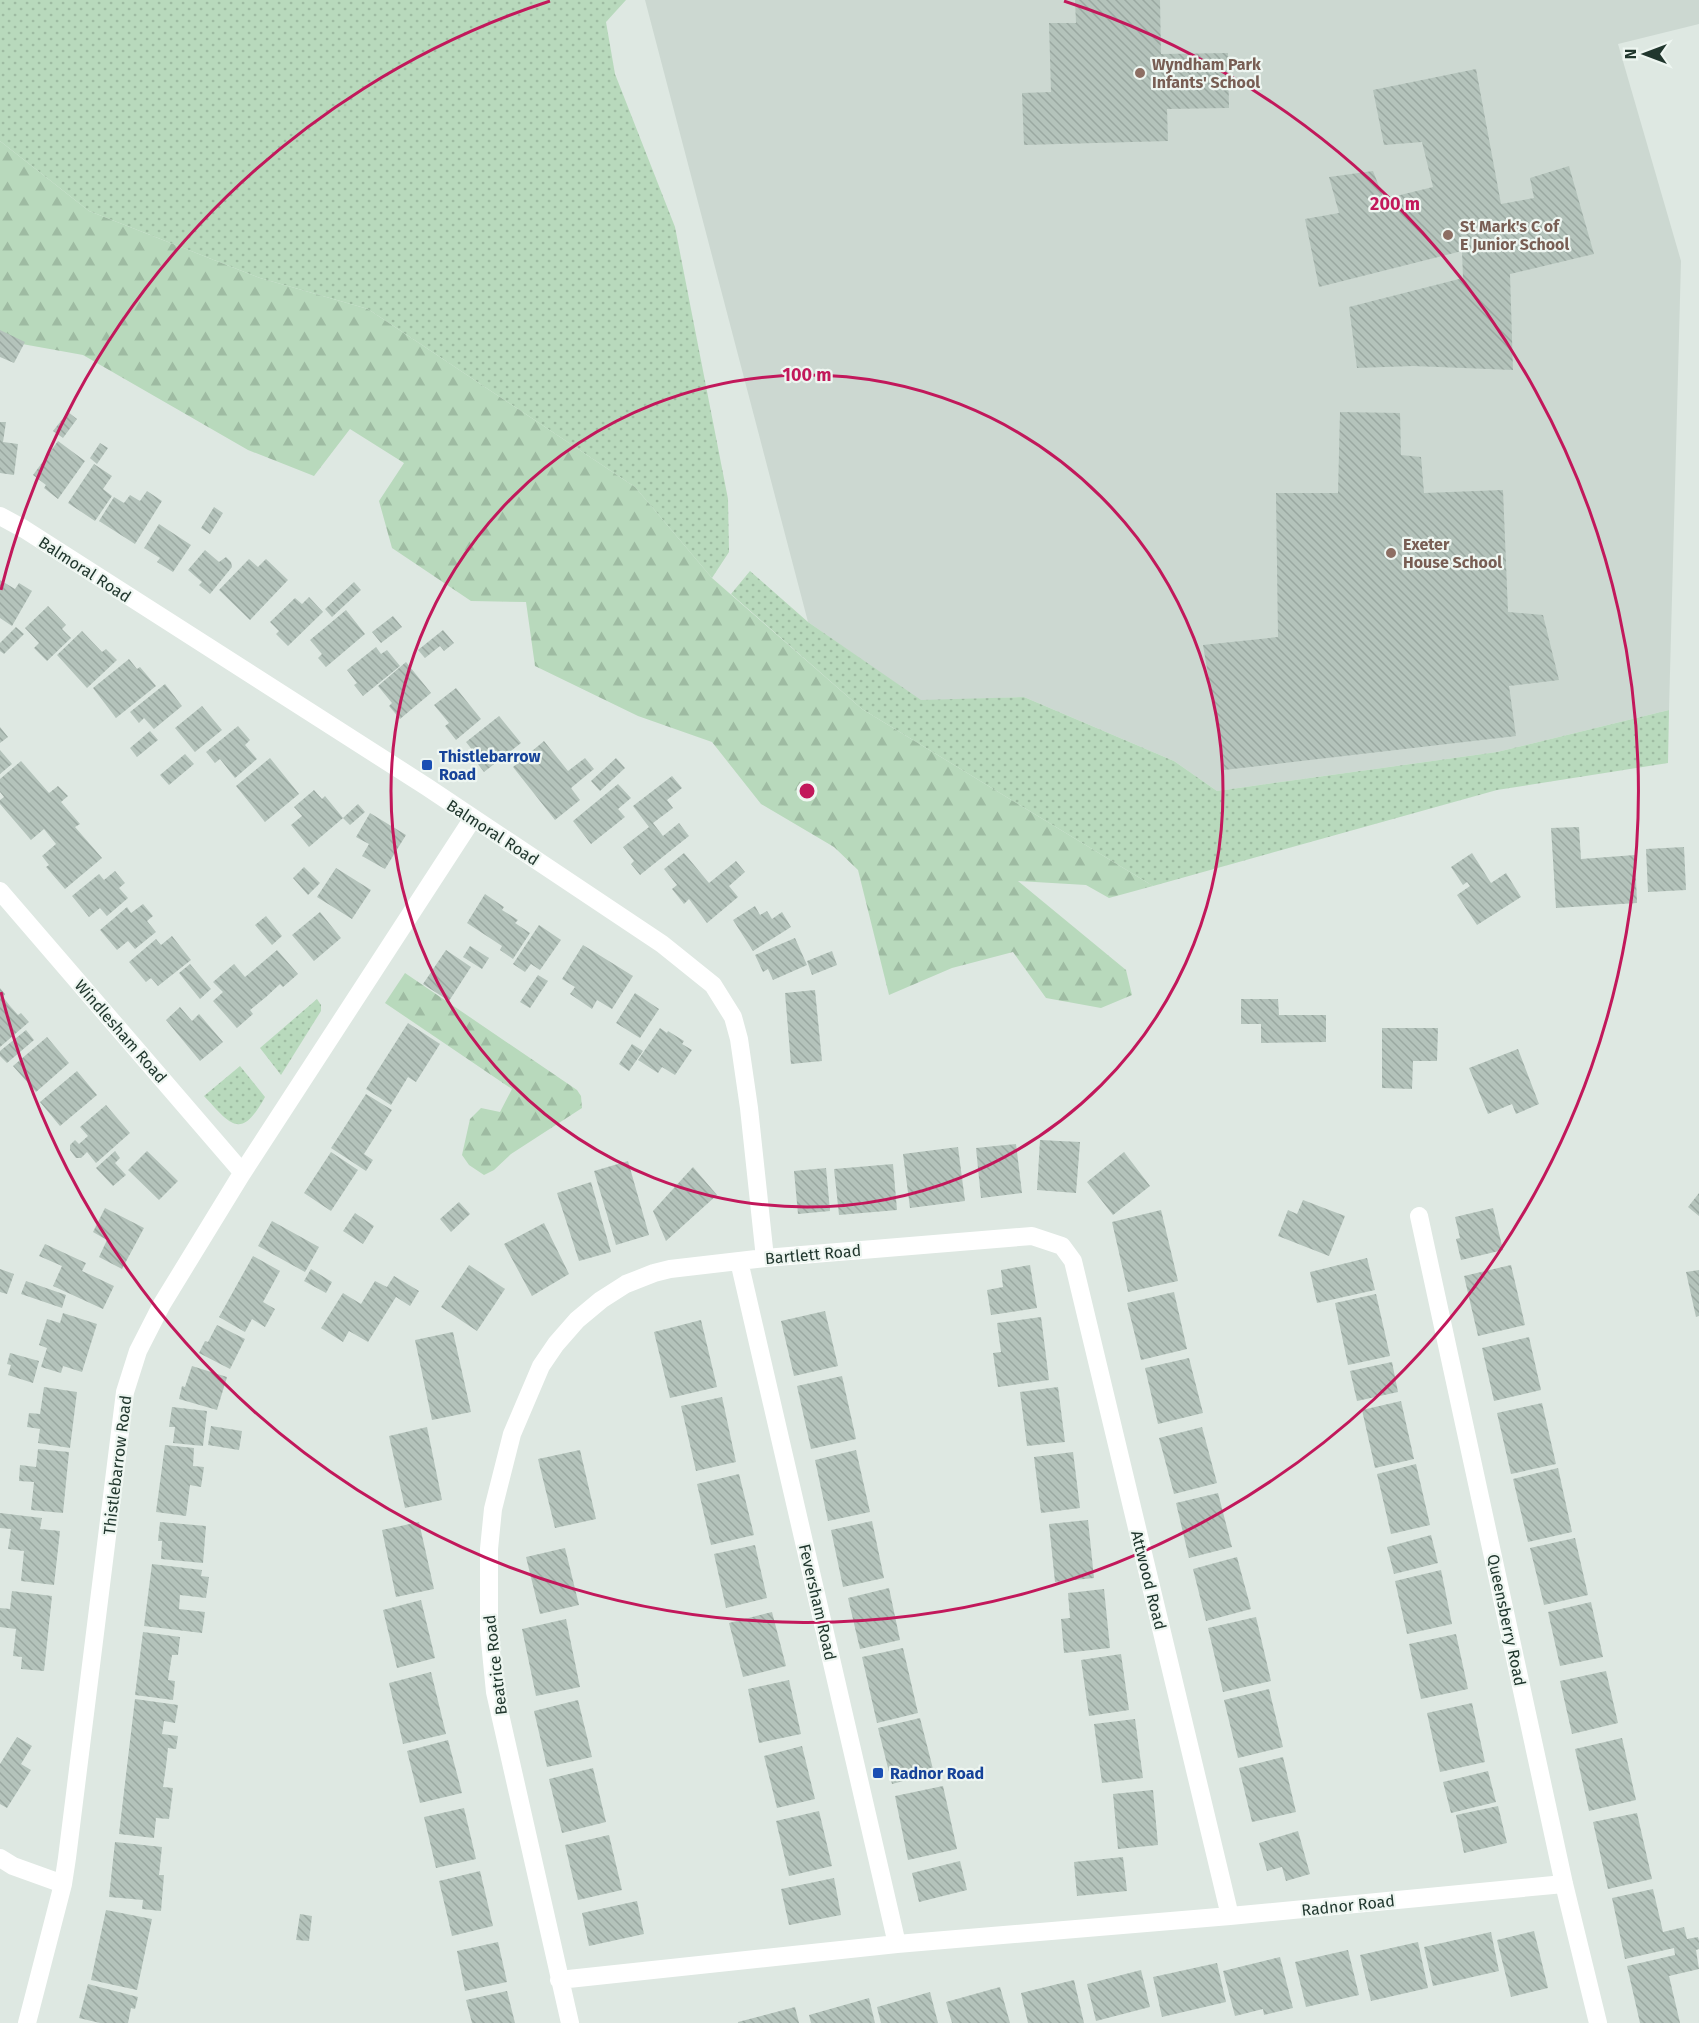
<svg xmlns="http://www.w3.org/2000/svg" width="1699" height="2023" font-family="'Fira Sans',sans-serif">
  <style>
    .built { fill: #ccd8d1 }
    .grass { fill: url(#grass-dots) }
    .forest { fill: url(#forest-firs) }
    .building { fill: url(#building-back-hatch) }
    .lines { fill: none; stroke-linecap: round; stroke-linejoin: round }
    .minor { stroke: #fff; stroke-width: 18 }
    .ring { fill: none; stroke: #c2185b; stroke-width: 3 }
    .education-dot { fill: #8d6e63; stroke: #eef6f1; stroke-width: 2 }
    .transit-dot { fill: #1a4fb4; stroke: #eef6f1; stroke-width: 2 }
    .labels { text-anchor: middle; stroke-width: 4.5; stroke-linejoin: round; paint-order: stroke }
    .education-label { font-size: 16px; font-weight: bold; fill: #785e54; stroke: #eef6f1; text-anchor: start }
    .street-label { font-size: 16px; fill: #21372e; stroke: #eef6f1 }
    .transit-label { font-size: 16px; font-weight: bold; fill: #164399; stroke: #eef6f1; text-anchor: start }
    .centre { fill: #c2185b; stroke: #eef6f1; stroke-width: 3 }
    .ring-label { font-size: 18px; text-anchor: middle; font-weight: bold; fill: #c2185b; stroke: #eef6f1; stroke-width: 4.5; stroke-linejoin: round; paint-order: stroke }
  </style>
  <defs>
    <pattern id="grass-dots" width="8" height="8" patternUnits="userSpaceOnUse" patternTransform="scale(1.5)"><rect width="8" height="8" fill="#b8d9bc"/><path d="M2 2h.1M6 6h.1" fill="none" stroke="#9ebba2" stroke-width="1.8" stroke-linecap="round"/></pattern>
    <pattern id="forest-firs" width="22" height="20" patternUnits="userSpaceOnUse" patternTransform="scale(1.5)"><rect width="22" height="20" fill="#b8d9bc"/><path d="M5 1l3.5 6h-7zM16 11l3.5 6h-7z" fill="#9ebba2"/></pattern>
    <pattern id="building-back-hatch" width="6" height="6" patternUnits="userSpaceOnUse" patternTransform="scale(1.5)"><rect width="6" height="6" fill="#b4c3bb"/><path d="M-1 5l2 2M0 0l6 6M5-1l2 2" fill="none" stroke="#9aa8a1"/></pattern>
  </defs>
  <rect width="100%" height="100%" fill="#dee8e2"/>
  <path class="built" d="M645 0H1699V24L1618 44 1681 261 1669 710 1497 752 1217 791 1174 761 1024 697 921 701 808 622Z"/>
  <path class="grass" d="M0 0H626L606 22 615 74 675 227 728 499 729 552 712 578 635 487 368 309 260 278 89 211 0 141Z
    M750 571 808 622 921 700 1024 697 1174 761 1217 791 1497 752 1669 710 1668 763 1497 790 1153 886 862 709 731 594Z
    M317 999 321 1005V1011L281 1075 260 1048Z
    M240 1066 265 1097C241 1141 231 1125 204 1096Z"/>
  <path class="forest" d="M0 141 89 211 260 278 368 309 635 487 712 578 862 709 1153 886 1109 898 1086 885 1018 881 1126 970 1132 995 1101 1008 1046 998 1013 952 952 968 889 995 858 870 834 847 761 804 712 742 638 716 535 666 526 602 471 601 392 548 379 501 404 463 350 429 314 476 248 450 83 355 0 340Z
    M405 973 577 1090 581 1096 582 1108 511 1154 494 1170 484 1175 469 1165 462 1155 470 1119 481 1108 500 1112 512 1089 385 1003Z"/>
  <path class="building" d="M1075 0H1160L1161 54 1228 53 1229 108 1167 109 1168 141 1024 145 1022 93 1051 92 1049 23H1076Z
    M1476 69 1501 204 1534 198 1530 178 1569 166 1594 254 1510 274 1513 370 1413 366 1357 368 1349 307 1463 278 1462 251 1319 287 1305 219 1339 213 1329 177 1373 171 1384 199 1433 187 1422 142 1384 145 1373 90Z
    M0 330 25 342 14 363 0 357Z
    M68 412 77 419 63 438 53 431Z
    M1340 412 1400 413 1401 455 1421 457 1424 493 1503 490 1508 612 1543 615 1559 680 1509 686 1516 736 1224 770 1203 645 1278 637 1276 493H1338Z
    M0 422H6L3 442 18 444 14 475 0 473Z
    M58 441 85 461 58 499 44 488 46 485 33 475Z
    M100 443 108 448 97 464 90 458Z
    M94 464 112 476 103 489 112 496 95 521 68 503Z
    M147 491 162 501 135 544 99 521 114 497 124 503 130 495 140 501Z
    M214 507 223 513 210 534 201 528Z
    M159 524 191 545 173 572 157 562 160 558 144 548Z
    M205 550 219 562 226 557 231 562 232 567 210 594 199 585 202 582 188 570Z
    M249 559 258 567 266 559 288 580 250 620 219 590Z
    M0 580 15 589 19 583 32 591 12 626 0 618Z
    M354 582 361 590 332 617 325 609Z
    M309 597 323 612 288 646 276 634 279 631 270 622 295 598 302 604Z
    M48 606 66 625 62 629 71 638 47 661 34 648 39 643 25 628Z
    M346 610 365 634 326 667 318 658 322 654 310 640Z
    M393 616 402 627 381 643 372 632Z
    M16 627 24 634 4 654 0 651V643Z
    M443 630 454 643 444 651 440 646 425 658 418 650Z
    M82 631 102 652 106 649 117 660 87 688 57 655Z
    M376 647 381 654 387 650 400 666 363 696 354 685 357 683 347 670Z
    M129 659 137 669 140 667 156 686 116 718 93 688Z
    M406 662 431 693 400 719 389 706 392 703 378 686Z
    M165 684 182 706 154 729 144 718 139 723 130 712Z
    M456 688 481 719 456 740 445 726 449 723 434 705Z
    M202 706 222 730 195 752 175 728Z
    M499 716 521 743 484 772 474 759 477 756 466 742Z
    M238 726 250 740 245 745 257 759 235 778 220 759 215 763 206 752Z
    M0 727 8 737 0 743Z
    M150 731 158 740 137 757 130 748Z
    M544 741 568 771 585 758 594 769 571 788 580 800 555 820 513 767Z
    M0 750 12 764 0 774Z
    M185 754 194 764 169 785 160 775Z
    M270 758 299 794 265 822 236 786Z
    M616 758 625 768 600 791 591 781Z
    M21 761 49 793 58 786 68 796 61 802 80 824 75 827 102 858 65 889 46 867 49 865 42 856 56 844 44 829 31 840 0 804V800L4 797 0 792V779Z
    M672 776 682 788 667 800 673 808 653 823 663 836 679 823 689 836 640 875 631 864 634 861 623 847 649 827 633 806Z
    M618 784 631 798 618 809 625 817 591 844 573 821Z
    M314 790 322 799 325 796 343 818 309 847 291 825 302 816 294 807Z
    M358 804 365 812 350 825 343 818Z
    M370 813 406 835 385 869 362 856 369 844 356 837Z
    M1579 827 1581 859 1635 855 1637 903 1556 908 1551 828Z
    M1684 847 1686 890 1648 892 1646 849Z
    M684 853 709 883 736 861 745 872 729 886 738 897 707 923 689 899 684 904 672 889 677 885 664 869Z
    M1472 853 1491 883 1506 873 1521 897 1477 925 1457 895 1470 886 1467 882 1463 885 1451 867Z
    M304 867 320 883 308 895 293 878Z
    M336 868 371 890 352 919 317 897Z
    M115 871 125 883 119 888 128 898 107 916 100 908 89 917 72 896 99 874 104 880Z
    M485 894 504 907 502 910 518 920 515 923 530 933 513 959 500 950 502 946 467 923Z
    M143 904 153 916 147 921 156 932 135 949 128 941 117 950 100 930 127 907 131 913Z
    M755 906 760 915 767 911 772 919 782 912 791 927 753 951 733 920Z
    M320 912 341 938 314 961 292 935Z
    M266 916 282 936 272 945 255 925Z
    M539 925 561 940 540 970 531 964 525 972 513 964Z
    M172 936 191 960 158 986 151 978 146 982 129 962 156 939 161 945Z
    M795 938 807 965 773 980 768 969 763 972 755 955Z
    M583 945 633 976 612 1009 597 1000 592 1009 570 994 575 987 562 979Z
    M470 946 489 958 482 969 463 957Z
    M277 950 298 974 283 987 280 984 266 997 250 1010 253 1014 237 1028 213 1001 223 992 213 982 234 964 245 977Z
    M446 950 471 967 449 1001 423 984Z
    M832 951 837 965 812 975 807 961Z
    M190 964 211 989 200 999 179 973Z
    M538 975 548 981 530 1008 520 1002Z
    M0 988 5 994 3 997 10 1006 18 1015 21 1013 29 1022 0 1047Z
    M815 990 822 1061 791 1064 785 993Z
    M635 993 659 1009 640 1038 616 1023Z
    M1241 999H1278L1279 1015H1326V1042L1261 1043V1024H1241Z
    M180 1007 192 1021 199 1014 223 1042 200 1061 166 1020Z
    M408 1023 440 1044 416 1082 408 1077 391 1105 366 1089Z
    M660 1028 667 1033 668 1031 684 1041 682 1044 692 1050 675 1075 662 1067 658 1073 638 1060Z
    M1382 1028H1438L1437 1061H1413L1412 1089 1382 1088Z
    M26 1030 34 1040 7 1063 0 1056V1051Z
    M47 1037 69 1063 36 1092 13 1066Z
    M632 1044 643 1051 629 1071 619 1064Z
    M1518 1049 1539 1104 1516 1114 1512 1104 1488 1114 1469 1068Z
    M77 1071 97 1095 60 1126 40 1102Z
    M366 1094 392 1110 364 1154 373 1160 366 1171 331 1148Z
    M106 1105 130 1133 96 1163 87 1152 81 1158H76L70 1150V1145L75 1140 79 1144 88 1136 80 1127Z
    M1040 1140 1080 1142 1076 1193 1037 1190Z
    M1016 1144 1022 1193 981 1198 976 1148Z
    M958 1147 965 1201 910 1208 903 1154Z
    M115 1151 120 1158 115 1163 126 1175 113 1186 96 1168Z
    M147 1151 178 1181 159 1200 128 1170Z
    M331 1152 358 1170 331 1211 304 1193Z
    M1124 1152 1150 1186 1113 1215 1087 1182Z
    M628 1161 649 1235 616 1245 594 1171Z
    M893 1164 897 1210 839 1215 834 1169Z
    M693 1167 717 1195 666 1241 653 1211Z
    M826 1168 830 1211 798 1214 794 1171Z
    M591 1182 611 1252 579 1261 557 1193Z
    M1699 1193V1216L1688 1207Z
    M1303 1200 1345 1216 1329 1256 1278 1236 1288 1210 1297 1214Z
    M459 1202 470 1214 451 1232 440 1219Z
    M105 1208 144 1228 122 1269 99 1257 107 1240 93 1232Z
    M1493 1208 1503 1250 1461 1260 1456 1239 1460 1238 1455 1217Z
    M1161 1210 1178 1281 1128 1292 1112 1222Z
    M355 1213 374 1226 363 1244 343 1231Z
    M272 1221 319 1247 305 1272 258 1246Z
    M544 1223 569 1274 532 1296 504 1244Z
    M45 1244 86 1263 82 1271 114 1286 103 1309 53 1286 62 1266 39 1256Z
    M253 1256 280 1271 263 1302 275 1309 265 1327 252 1319 245 1332 219 1317Z
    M1367 1258 1375 1290 1317 1303 1310 1272Z
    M469 1265 505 1289 477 1331 441 1307Z
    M1030 1265 1037 1308 991 1315 987 1290 1003 1287 1001 1270Z
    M1511 1265 1525 1325 1478 1336 1464 1276Z
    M0 1269 14 1274 7 1294 0 1292Z
    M311 1269 332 1282 326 1293 304 1281Z
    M1699 1270V1316L1696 1317 1686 1272Z
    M394 1276 419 1291 410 1306 396 1297 368 1342 349 1331 343 1342 321 1328 343 1293 361 1304 375 1281 387 1287Z
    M26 1281 66 1295 62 1308 21 1294Z
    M1174 1292 1187 1349 1141 1360 1127 1303Z
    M1376 1294 1390 1356 1348 1365 1335 1303Z
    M825 1311 838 1366 794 1376 781 1321Z
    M63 1313 97 1324 82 1372 63 1366 61 1373 41 1367 47 1348 39 1345 47 1319 60 1323Z
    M1041 1317 1049 1380 998 1387 993 1353 1001 1352 997 1323Z
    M701 1320 717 1387 670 1398 654 1332Z
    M217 1325 245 1339 230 1369 199 1353 205 1341 208 1342Z
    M453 1332 471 1412 432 1420 415 1340Z
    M1529 1337 1541 1390 1494 1401 1482 1348Z
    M10 1353 39 1361 33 1383 8 1375 11 1365 7 1364Z
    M1189 1358 1203 1413 1158 1424 1145 1368Z
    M1392 1362 1398 1392 1357 1401 1350 1371Z
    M192 1366 227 1377 217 1410 179 1399 182 1386 185 1387Z
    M842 1376 856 1439 811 1449 797 1386Z
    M44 1387 77 1392 70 1448 38 1443 40 1429 27 1427 29 1413 40 1414Z
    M1058 1387 1065 1442 1027 1446 1020 1392Z
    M722 1397 736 1462 696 1471 681 1406Z
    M1401 1401 1414 1459 1375 1468 1362 1410Z
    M1542 1403 1556 1464 1511 1474 1497 1413Z
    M172 1407 207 1411 203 1446 173 1443 175 1427H169Z
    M211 1426 242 1431 239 1450 208 1445Z
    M427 1427 442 1500 405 1508 389 1436Z
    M1202 1427 1217 1483 1174 1494 1159 1438Z
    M165 1445 194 1448 193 1466 204 1467 201 1487 190 1485 186 1516 156 1512Z
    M38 1449 69 1452 63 1513 31 1510 34 1482 19 1481 20 1465 36 1467Z
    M580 1450 596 1519 555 1528 538 1459Z
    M856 1450 870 1512 828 1521 815 1460Z
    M1073 1452 1080 1508 1041 1513 1034 1457Z
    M1416 1464 1430 1525 1391 1534 1377 1474Z
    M1558 1468 1572 1532 1528 1542 1513 1479Z
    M739 1474 754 1535 711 1545 697 1484Z
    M1218 1493 1232 1547 1189 1558 1176 1503Z
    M0 1513 42 1518 40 1529 60 1531 54 1585 21 1581 24 1551 8 1549 11 1529 0 1528Z
    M1088 1520 1094 1578 1055 1582 1049 1524Z
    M872 1521 884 1578 843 1587 831 1530Z
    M160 1522 206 1526 203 1563 161 1559 162 1541H158Z
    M419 1522 434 1589 396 1597 382 1530Z
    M1431 1535 1438 1563 1394 1574 1387 1547Z
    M1575 1538 1588 1595 1544 1605 1530 1548Z
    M755 1545 767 1598 726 1608 714 1554Z
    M565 1548 579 1605 540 1614 526 1557Z
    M1237 1557 1251 1609 1206 1621 1193 1569Z
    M152 1564 202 1570 201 1576 209 1577 206 1598 180 1595 179 1609 205 1612 202 1633 144 1626Z
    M1441 1570 1452 1624 1407 1634 1395 1581Z
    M889 1588 900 1640 860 1649 848 1598Z
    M1104 1589 1110 1648 1064 1653 1061 1619 1070 1618 1068 1593Z
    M12 1591 52 1596 44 1671 21 1669 22 1657 13 1656 16 1629 0 1627V1608L10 1609Z
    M421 1600 435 1658 397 1668 383 1610Z
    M1591 1602 1603 1657 1560 1666 1548 1612Z
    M772 1612 786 1666 743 1677 729 1623Z
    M1256 1617 1271 1681 1223 1692 1208 1628Z
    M566 1619 580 1687 536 1696 522 1629Z
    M143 1632 180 1637 178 1655H172L168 1680 175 1681 173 1700 135 1695Z
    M1456 1634 1468 1689 1421 1699 1409 1644Z
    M903 1648 918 1713 877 1723 862 1657Z
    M1121 1654 1129 1710 1089 1716 1081 1660Z
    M1606 1671 1618 1723 1572 1734 1560 1681Z
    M431 1672 446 1734 403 1744 389 1683Z
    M789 1680 801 1734 759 1743 748 1689Z
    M1269 1689 1283 1747 1238 1758 1224 1700Z
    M135 1699 178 1705 175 1723 164 1721 162 1734 178 1736 176 1749 168 1748 166 1766 163 1787 173 1788 169 1819 156 1818 154 1838 119 1834Z
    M578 1700 592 1757 547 1767 534 1711Z
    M1472 1703 1485 1762 1440 1772 1427 1713Z
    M920 1718 934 1773 892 1784 878 1728Z
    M1135 1719 1143 1778 1102 1783 1094 1724Z
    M17 1737 32 1746 21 1764 31 1770 7 1808 0 1804V1764Z
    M1622 1738 1636 1800 1589 1811 1575 1749Z
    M448 1740 462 1793 420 1803 407 1751Z
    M802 1746 815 1799 777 1808 764 1756Z
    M1283 1757 1296 1812 1252 1822 1239 1768Z
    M593 1768 606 1822 562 1833 549 1779Z
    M1488 1771 1496 1802 1451 1813 1443 1782Z
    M943 1786 957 1849 908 1860 895 1796Z
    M1153 1790 1158 1845 1118 1849 1113 1794Z
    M1498 1806 1507 1843 1464 1853 1456 1815Z
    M464 1808 476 1859 436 1868 424 1817Z
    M819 1811 832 1866 789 1876 776 1821Z
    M1637 1813 1652 1879 1608 1889 1593 1822Z
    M1298 1831 1310 1874 1286 1881 1282 1867 1267 1871 1259 1843Z
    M609 1835 622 1890 578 1900 565 1845Z
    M115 1842 162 1847 159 1875H164L161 1911 142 1909 143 1900 109 1897Z
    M1123 1857 1127 1891 1077 1896 1074 1862Z
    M960 1861 967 1890 919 1902 912 1873Z
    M480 1871 493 1926 452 1936 439 1881Z
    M834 1878 841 1915 789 1925 781 1889Z
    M1653 1889 1663 1932 1684 1927 1687 1939 1698 1937 1699 1941V1949L1696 1950 1699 1969 1669 1976 1680 2023H1640L1627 1966 1675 1955 1674 1948 1625 1959 1612 1898Z
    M637 1901 644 1934 589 1946 582 1913Z
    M106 1910 152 1919 137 1990 91 1980Z
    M300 1914 312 1916 309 1941 296 1940Z
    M1534 1931 1548 1988 1511 1997 1497 1940Z
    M1491 1932 1499 1971 1433 1986 1424 1947Z
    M498 1942 507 1982 465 1991 457 1951Z
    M1418 1942 1428 1988 1371 2001 1360 1955Z
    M1348 1950 1359 1995 1306 2007 1295 1962Z
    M1280 1957 1293 2008 1264 2015 1263 2009 1235 2016 1223 1971Z
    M1217 1963 1226 2002 1162 2017 1153 1977Z
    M1141 1970 1150 2007 1096 2021 1087 1984Z
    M1074 1980 1084 2023H1028L1021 1993Z
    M88 1984 138 1997 135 2009 131 2008 128 2023H100L79 2018Z
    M1000 1987 1010 2023H952L946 2002Z
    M507 1991 515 2023H472L466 2000Z
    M930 1992 938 2023H881L877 2007Z
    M869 1998 875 2023H811L809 2015Z
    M795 2007 799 2023H738V2022Z"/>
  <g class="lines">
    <path class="minor" d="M0 516 24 529 427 787 662 944 713 985 733 1017 739 1039 749 1108 765 1258
      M0 891 242 1172
      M1419 1216 1564 1884 1598 2023
      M739 1261 897 1944
      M0 1858 13 1866 63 1884
      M559 1980 897 1944 1230 1916 1564 1884
      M27 2023 63 1884 67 1858 125 1392 138 1351 162 1304 241 1175 473 818
      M570 2023 495 1692 489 1631V1549L493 1509 512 1434 541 1366 556 1344 577 1320 601 1300 626 1284 654 1273 670 1269 765 1258 1032 1236 1062 1246 1073 1261 1230 1916"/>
  </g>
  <g class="ring">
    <circle cx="807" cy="791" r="416"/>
    <path d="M1 590A831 831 0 0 1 550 1M1064 1A831 831 0 1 1 1 992"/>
  </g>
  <g class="education-dot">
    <circle cx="1140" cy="73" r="6"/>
    <circle cx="1448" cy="235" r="6"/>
    <circle cx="1391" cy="553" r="6"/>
  </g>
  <g class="transit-dot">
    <rect x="421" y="759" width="12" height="12" rx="3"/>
    <rect x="872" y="1767" width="12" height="12" rx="3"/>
  </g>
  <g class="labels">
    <g class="education-label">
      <text x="1152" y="70">Wyndham Park<tspan x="1152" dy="18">Infants' School</tspan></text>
      <text x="1460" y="232">St Mark's C of<tspan x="1460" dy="18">E Junior School</tspan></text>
      <text x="1403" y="550">Exeter<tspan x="1403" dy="18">House School</tspan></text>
    </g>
    <g class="street-label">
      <text transform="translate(85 569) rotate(33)" y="6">Balmoral Road</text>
      <text transform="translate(493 832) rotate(33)" y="6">Balmoral Road</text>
      <text transform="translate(121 1031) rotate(49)" y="6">Windlesham Road</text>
      <text transform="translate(813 1254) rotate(-5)" y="6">Bartlett Road</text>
      <text transform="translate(117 1465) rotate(-83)" y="6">Thistlebarrow Road</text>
      <text transform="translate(1149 1580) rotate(76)" y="6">Attwood Road</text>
      <text transform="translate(818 1602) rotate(77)" y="6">Feversham Road</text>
      <text transform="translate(1507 1620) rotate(78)" y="6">Queensberry Road</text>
      <text transform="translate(495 1665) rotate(-97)" y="6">Beatrice Road</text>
      <text transform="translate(1348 1905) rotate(-6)" y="6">Radnor Road</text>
    </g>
    <g class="transit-label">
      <text x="439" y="762">Thistlebarrow<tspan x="439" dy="18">Road</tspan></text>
      <text x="890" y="1779">Radnor Road</text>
    </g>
  </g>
  <circle cx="807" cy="791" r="9" class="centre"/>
  <g class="ring-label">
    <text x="1395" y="210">200 m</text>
    <text x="807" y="381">100 m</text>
  </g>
  <g transform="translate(1645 54) rotate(270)" stroke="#eef6f1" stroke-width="4.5" paint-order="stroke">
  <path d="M0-4.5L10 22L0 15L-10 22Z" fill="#21372e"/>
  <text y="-9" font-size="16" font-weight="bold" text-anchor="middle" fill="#21372e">N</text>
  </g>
</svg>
